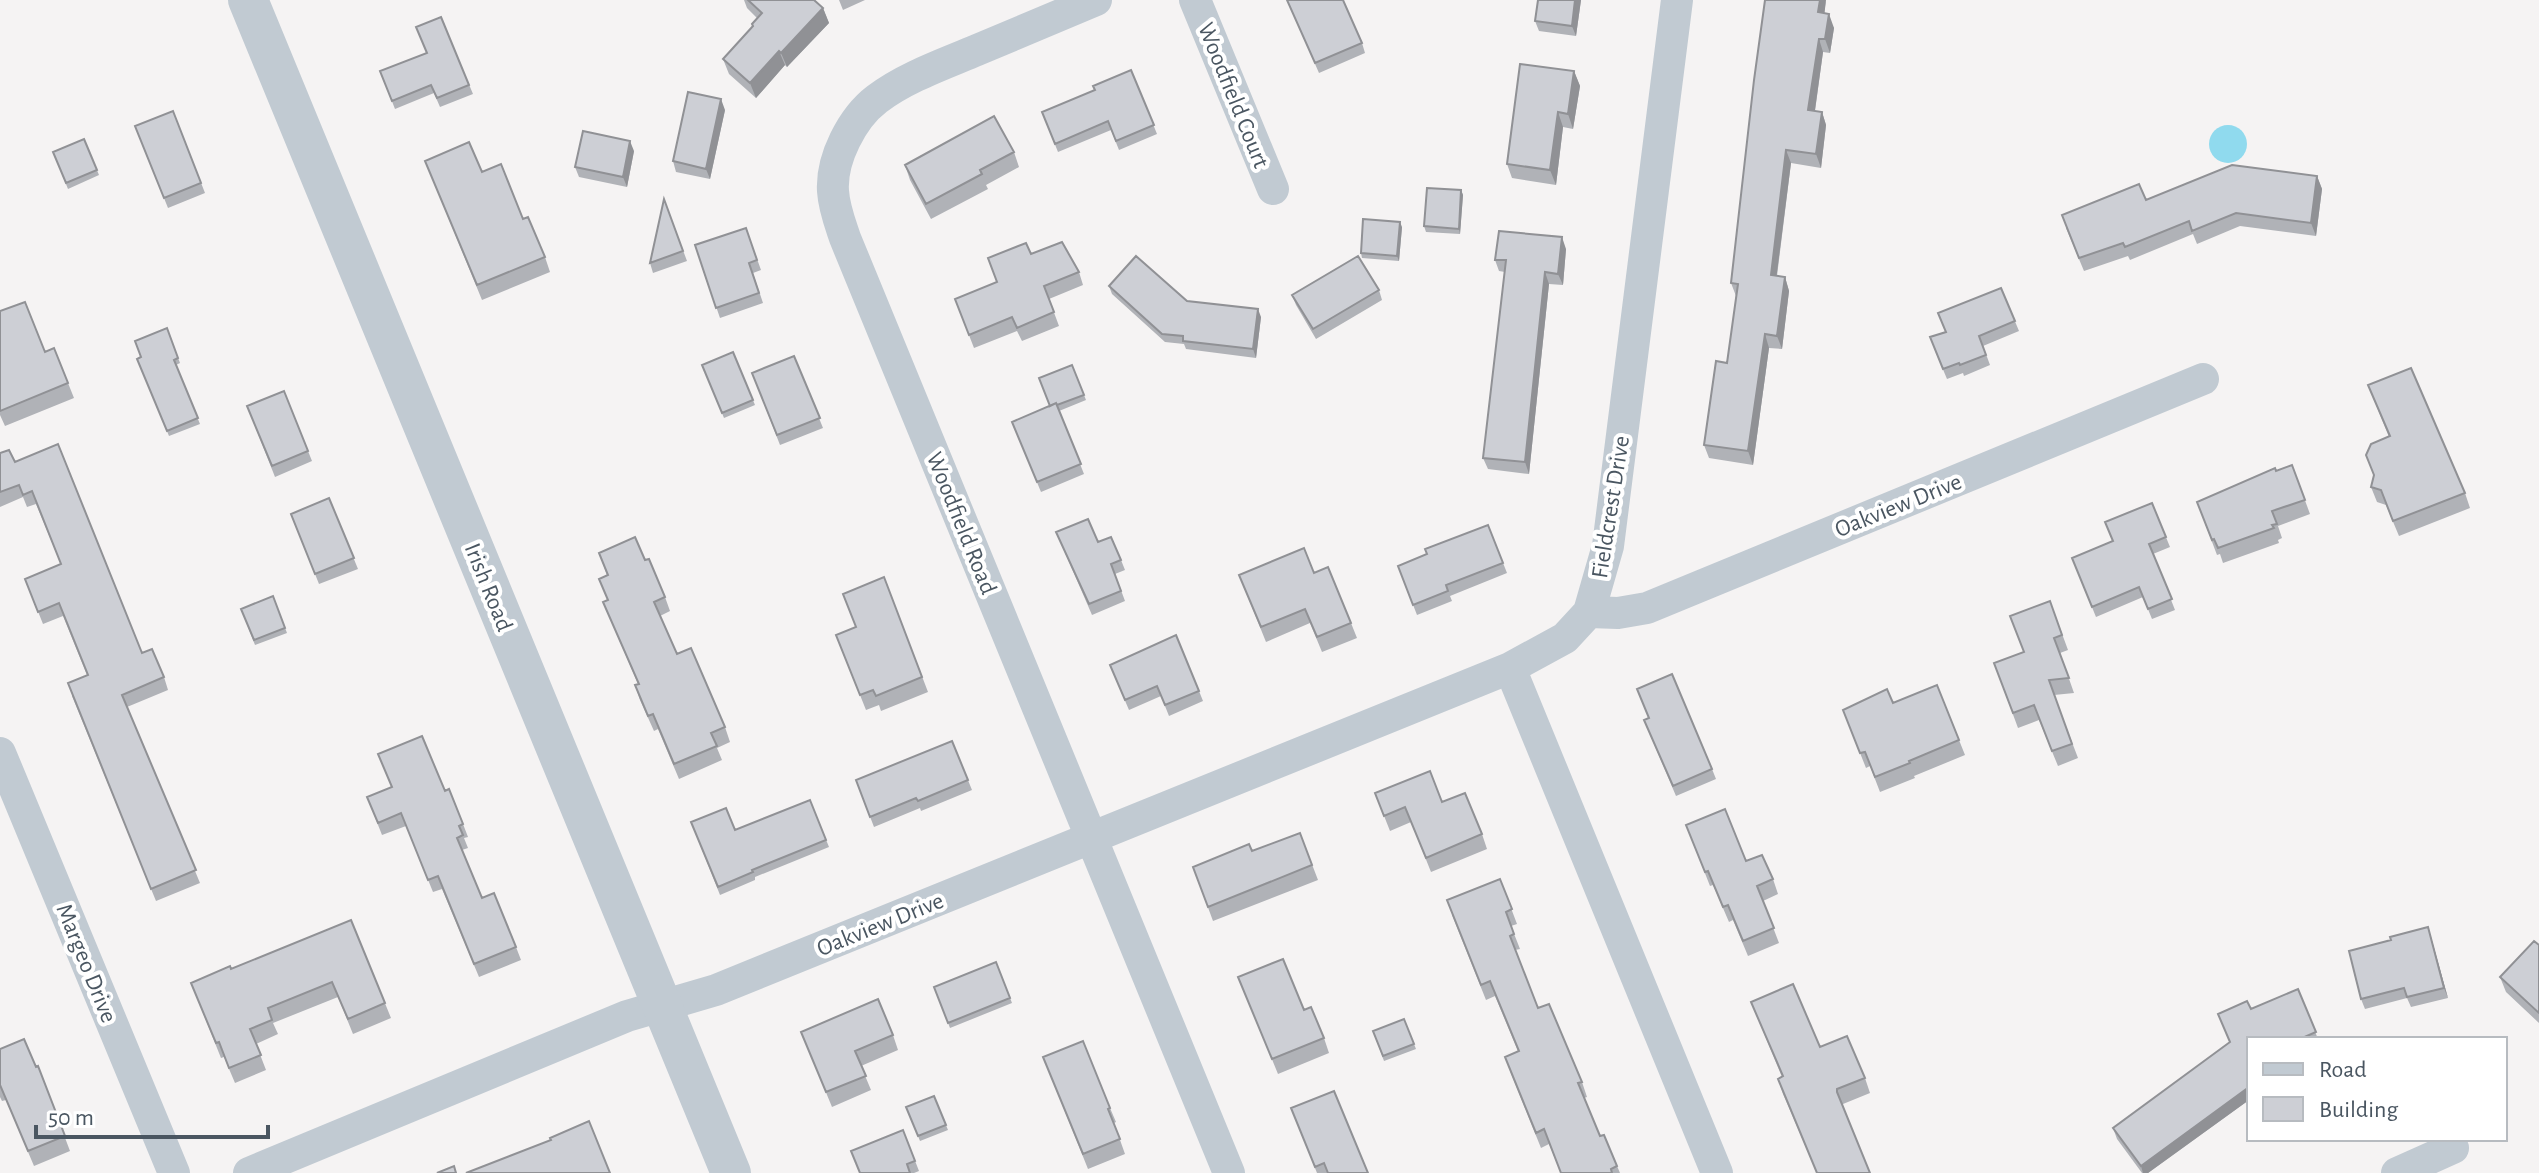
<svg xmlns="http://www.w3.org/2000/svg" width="2539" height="1173" font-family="'Alegreya Sans',sans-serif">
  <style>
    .water { fill: #90daee }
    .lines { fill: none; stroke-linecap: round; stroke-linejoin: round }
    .minor { stroke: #c1cad2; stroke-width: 32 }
    .tertiary { stroke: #c1cad2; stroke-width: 40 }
    .wall { fill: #b0b2b7 }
    .shaded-wall { fill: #909195 }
    .building { fill: #cdcfd5; stroke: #909195; stroke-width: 2 }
    .labels { text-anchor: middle; stroke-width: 8; stroke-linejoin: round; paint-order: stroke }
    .street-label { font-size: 24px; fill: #4a5661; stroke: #fff }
  </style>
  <rect width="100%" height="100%" fill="#f5f3f3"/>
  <path class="water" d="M2209 144a19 19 0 1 1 38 0a19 19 0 1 1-38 0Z"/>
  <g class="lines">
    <path class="minor" d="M1096 0C1056 17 1017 33 977 50 944 64 906 77 877 99 852 118 831 159 833 191 834 208 840 223 845 238L1229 1173
      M1195 0 1273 189
      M1589 612 1618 613 1647 608 2203 379
      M1510 668 1717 1173
      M0 753 174 1173
      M249 1173 627 1016 716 990 1510 668 1565 638 1589 612 1608 546 1677 0
      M2397 1173 2453 1148"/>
    <path class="tertiary" d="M248 0 731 1173"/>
  </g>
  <path class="wall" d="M744 0H814L823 8 829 23 787 67 785 65 756 98 729 74 723 59 753 27 752 24 757 18 747 8Z
    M839 0H865L843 10Z
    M1287 0 1362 43 1365 53 1319 73Z
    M1538 0H1581L1576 36 1539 31 1535 21Z
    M1826 0 1824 14 1834 28 1830 53 1823 52 1815 111 1822 112 1826 125 1821 168 1791 163 1777 276 1785 277 1789 291 1782 349 1769 348 1753 465 1709 458 1704 445 1727 363 1736 296 1731 283Z
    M441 17 473 94 440 107 434 93 395 109 380 71 427 53Z
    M1131 70 1157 134 1119 150 1111 130 1058 152 1042 112 1095 90Z
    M1574 71 1580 86 1573 129 1563 127 1556 185 1512 178 1507 164Z
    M725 110 710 179 676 172 673 161Z
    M173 111 205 193 168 208 135 126Z
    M84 139 99 175 68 189 53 152Z
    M634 151 627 187 579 177 575 167Z
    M1014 152 1019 167 986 185 988 189 931 219 910 180 905 165Z
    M425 161 482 172 523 219 545 257 550 272 482 300Z
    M2317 176 2322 189 2316 236 2240 226 2197 244 2193 234 2130 260 2128 256 2084 271 2066 228 2146 200Z
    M1461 190 1463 195 1460 234 1426 232 1424 226Z
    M664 199 687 261 653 273 650 263Z
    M1402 227 1399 261 1362 258 1361 253Z
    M746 228 761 270 753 273 763 303 720 318 695 245Z
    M1566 249 1563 285 1549 284 1529 474 1488 469 1483 458 1505 272 1499 271 1495 260Z
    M1031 254 1079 272 1083 285 1049 299 1059 326 1022 341 1017 331 974 348 955 299 997 282Z
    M1109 286 1187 301 1261 317 1256 358 1186 349 1184 344 1165 342 1112 294Z
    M2001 288 2019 331 1983 346 1990 365 1964 376 1963 373 1947 379 1934 348 1946 332Z
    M1379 290 1382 300 1316 339 1296 305 1292 295Z
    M0 311 45 352 54 348 74 398 5 426 0 415Z
    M167 328 180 363 176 365 200 424 169 436 137 359 141 357Z
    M733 352 755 405 724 418 702 365Z
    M794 356 823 428 780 445 752 373Z
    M1072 365 1086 400 1059 411 1084 474 1041 492 1012 422 1049 406Z
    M2368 385 2465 493 2470 508 2399 536 2386 505 2377 502 2371 487 2374 476 2366 455 2389 437Z
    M284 391 312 461 275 477 247 406Z
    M0 453 15 462 142 653 164 677 168 690 127 707 200 883 156 901 72 696 87 675 63 616 43 624 25 579 61 564 36 504 27 507 23 497 0 507Z
    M2292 465 2310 514 2278 526 2282 538 2278 540 2279 543 2223 563 2220 554 2217 555 2197 502Z
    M329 498 358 569 319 584 291 514Z
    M2152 503 2170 547 2153 554 2175 610 2152 619 2143 597 2096 617 2072 558 2112 541Z
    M1488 525 1507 573 1450 596 1452 601 1417 615 1398 566 1427 554Z
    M1056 532 1098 542 1121 560 1125 570 1115 574 1125 601 1092 615Z
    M599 553 645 560 665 597 670 611 660 616 677 654 725 727 730 742 717 748 722 760 679 779 658 729 654 731 640 700 635 685 638 684 603 602 608 600 599 579 607 575Z
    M1314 573 1351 623 1357 638 1322 652 1310 623 1266 642 1239 575Z
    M884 577 928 692 881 711 879 705 866 710 836 635 856 627Z
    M273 596 287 633 255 645 241 609Z
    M2050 601 2068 650 2060 653 2074 693 2054 695 2078 758 2058 766 2039 720 2018 728 1994 663 2024 652Z
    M1114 675 1199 691 1203 701 1169 716 1161 696 1129 710Z
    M1637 689 1712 769 1716 779 1676 796 1648 730 1649 718Z
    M1893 703 1959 740 1965 755 1914 776 1915 778 1880 792 1870 766 1866 768 1843 710Z
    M952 741 972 790 921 811 920 808 874 827 856 780Z
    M445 791 463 824 468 837 464 838 468 848 462 850 482 898 516 947 521 960 479 977 442 889 433 892 406 826 382 835 367 797Z
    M1375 793 1442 802 1482 834 1487 849 1431 872 1411 822 1390 831Z
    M810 800 829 847 755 877V880L720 895 691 822 735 830Z
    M1686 825 1746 861 1773 879 1778 894 1763 901 1779 943 1748 956 1733 920 1729 922 1713 885 1710 886Z
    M1300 833 1318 880 1213 921 1193 867 1252 851Z
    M1500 879 1517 924 1511 926 1520 949 1515 950 1538 1008 1582 1082 1587 1097 1584 1098 1600 1136 1604 1135 1620 1173H1561L1549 1144 1541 1148 1510 1071 1518 1051 1495 996 1486 1000 1452 915Z
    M351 920 391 1018 353 1034 338 997 273 1023 278 1034 256 1044 266 1070 235 1083 224 1057 221 1058 191 983 231 969Z
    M2428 927 2448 998 2411 1007 2407 998 2365 1009 2361 999 2391 940Z
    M2539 945V1023L2506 992 2500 977Z
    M996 962 1012 1003 950 1028 934 987Z
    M1238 977 1304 1010 1324 1038 1329 1053 1278 1074Z
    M2298 989 2318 1039H2249V1100L2148 1173H2142L2117 1139 2113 1128 2230 1043 2251 1009Z
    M1751 1002 1865 1078 1870 1093 1843 1104 1842 1106 1870 1173H1817L1783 1094 1778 1079 1782 1077Z
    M1404 1019 1416 1049 1384 1061 1373 1031Z
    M801 1032 893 1035 898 1050 861 1066 871 1090 832 1107Z
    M0 1049 36 1067 38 1066 70 1151 34 1166 6 1100 2 1101 0 1097Z
    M1043 1057 1110 1108 1116 1122 1114 1123 1125 1154 1088 1169Z
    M934 1096 948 1130 920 1141 906 1107Z
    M1291 1108 1368 1173H1317Z
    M903 1130 919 1171 914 1173H859Z"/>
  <path class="shaded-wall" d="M1575 0H1581L1576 36 1572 26Z
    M1820 0H1826L1823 26 1818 12Z
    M823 8 829 23 787 67 781 53Z
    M1829 14 1834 28 1830 53 1825 39Z
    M1819 39 1823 52 1813 124 1808 110Z
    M779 51 785 65 756 98 750 83Z
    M1574 71 1580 86 1573 129 1568 114Z
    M721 99 725 110 710 179 706 169Z
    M1558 112 1563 127 1556 185 1550 170Z
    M1822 112 1826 125 1821 168 1816 154Z
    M630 141 634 151 627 187 623 177Z
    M1786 150 1791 163 1775 288 1771 275Z
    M2317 176 2322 189 2316 236 2311 223Z
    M1461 190 1463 195 1460 234 1459 229Z
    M1400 222 1402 227 1399 261 1397 256Z
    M1562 237 1566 249 1563 285 1558 274Z
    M1545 272 1549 284 1529 474 1525 462Z
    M1785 277 1789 291 1782 349 1777 336Z
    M1258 309 1261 317 1256 358 1253 349Z
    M1765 334 1769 348 1753 465 1748 451Z
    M2428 927 2431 937 2448 998 2444 988Z
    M2249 1087V1100L2148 1173H2143L2141 1166Z"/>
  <path class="building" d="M748 0H814L823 8 781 53 779 51 750 83 723 59 753 26 752 24 762 13Z
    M1287 0H1343L1362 43 1315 63Z
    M1538 0H1575L1572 26 1535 21Z
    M1765 0H1820L1818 12 1829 14 1825 39H1819L1808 110 1822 112 1816 154 1786 150 1771 275 1785 277 1777 336 1765 334 1748 451 1704 445 1716 361 1727 363 1738 284 1731 283 1754 80Z
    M441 17 469 85 437 98 431 85 392 101 380 71 427 53 416 27Z
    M1520 64 1574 71 1568 114 1558 112 1550 170 1507 164Z
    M1131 70 1154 125 1116 141 1108 121 1055 144 1042 112 1095 90 1093 86Z
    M688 92 721 99 706 169 673 161Z
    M173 111 201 183 164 198 135 126Z
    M994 116 1014 152 980 170 982 174 926 204 905 165Z
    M583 131 630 141 623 177 575 167Z
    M84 139 97 170 66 183 53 152Z
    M469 142 482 172 501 164 523 219 528 217 545 257 477 285 425 161Z
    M2232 165 2317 176 2311 223 2236 213 2192 231 2189 221 2125 247 2123 243 2079 258 2062 215 2139 184 2146 200Z
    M1427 188 1461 190 1459 229 1424 226Z
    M664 199 683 251 650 263Z
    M1363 219 1400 222 1397 256 1361 253Z
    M746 228 757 260 749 263 759 293 716 308 695 245Z
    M1499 231 1562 237 1558 274 1545 272 1525 462 1483 458 1506 260H1495Z
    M1062 242 1079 272 1044 286 1054 312 1017 328 1012 317 969 335 955 299 997 282 988 258 1026 243 1031 254Z
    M1136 256 1187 301 1258 309 1253 349 1183 341V336L1162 334 1109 286Z
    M1358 256 1379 290 1313 329 1292 295Z
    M2001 288 2015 321 1979 336 1986 355 1960 365 1959 363 1943 369 1930 337 1946 332 1938 313Z
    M25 302 45 352 54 348 68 383 0 411V311Z
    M167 328 178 358 174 360 198 418 167 431 137 359 141 357 135 341Z
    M733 352 753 400 722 413 702 365Z
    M794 356 820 418 777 435 752 373Z
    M1072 365 1084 395 1057 405 1056 403 1050 406 1039 378Z
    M2411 368 2465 493 2393 521 2381 490 2371 487 2374 475 2366 455 2371 444 2390 436 2368 385Z
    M284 391 308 451 272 466 247 406Z
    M1056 403 1081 464 1037 482 1012 422Z
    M58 444 142 653 152 649 164 677 122 695 196 870 151 889 68 683 88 675 59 603 38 612 25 579 61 564 32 491 23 495 19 485 0 492V453L9 450 15 462Z
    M2292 465 2305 500 2272 511 2277 524 2272 525 2274 528 2218 548 2214 539 2212 540 2197 502 2275 468 2276 471Z
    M329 498 354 558 315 574 291 514Z
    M2152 503 2166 537 2149 544 2172 599 2148 609 2139 587 2092 607 2072 558 2113 541 2105 522Z
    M1088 519 1098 542 1111 537 1121 560 1111 564 1121 591 1089 604 1056 532Z
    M1488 525 1503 563 1446 585 1448 591 1413 605 1398 566 1427 554 1425 549Z
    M635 537 645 560 649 559 665 597 654 602 677 654 691 648 725 727 711 733 717 746 674 764 653 714 648 716 635 685 639 684 603 602 608 600 599 579 608 575 599 553Z
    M1304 548 1314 573 1328 567 1351 623 1317 637 1305 609 1261 627 1239 575Z
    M884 577 922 677 876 696 873 690 860 695 836 635 856 627 843 594Z
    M273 596 285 628 254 640 241 609Z
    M2050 601 2062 635 2054 638 2069 678 2049 680 2072 744 2052 751 2034 705 2013 713 1994 663 2024 652 2010 616Z
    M1176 635 1199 691 1165 705 1157 686 1125 700 1110 665Z
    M1672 674 1712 769 1673 786 1644 720 1649 718 1637 689Z
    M1937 685 1959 740 1909 761 1910 763 1875 777 1865 752 1860 753 1843 710 1887 689 1893 703Z
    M422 736 445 791 449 789 463 824 459 826 463 835 457 838 482 898 494 893 516 947 474 964 438 876 428 880 401 813 378 823 367 797 392 787 378 754Z
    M952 741 968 780 918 801 916 798 870 817 856 780Z
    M1430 771 1442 802 1465 793 1482 834 1426 858 1405 807 1384 816 1375 793Z
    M810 800 826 840 752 870 753 872 718 887 691 822 726 808 735 830Z
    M1725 809 1746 861 1762 855 1773 879 1757 886 1774 928 1743 941 1728 905 1723 907 1708 871 1705 872 1686 825Z
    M1300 833 1312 865 1208 907 1193 867 1249 844 1252 851Z
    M1500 879 1512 909 1506 912 1514 934 1510 936 1538 1008 1549 1004 1582 1082 1578 1083 1600 1136 1604 1135 1617 1166 1611 1169 1612 1173H1561L1544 1129 1536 1133 1505 1057 1519 1051 1490 981 1481 985 1447 900Z
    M351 920 385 1003 348 1019 332 982 268 1008 272 1020 250 1029 261 1055 229 1068 219 1042 216 1043 191 983 230 966 231 969Z
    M2428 927 2444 988 2407 997 2404 988 2361 999 2349 951 2391 940 2390 937Z
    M2534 941 2539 945V1013L2500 977Z
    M1283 959 1304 1010 1311 1007 1324 1038 1272 1059 1238 977Z
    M996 962 1010 998 948 1023 934 987Z
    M1793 984 1820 1047 1847 1036 1865 1078 1837 1089V1092L1870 1173H1817L1778 1079 1783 1076 1751 1002Z
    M2298 989 2316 1032 2300 1039H2249V1087L2141 1166 2113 1128 2230 1042 2218 1014 2247 1001 2251 1009Z
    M878 999 893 1035 855 1051 866 1076 826 1092 801 1032Z
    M1404 1019 1414 1044 1383 1056 1373 1031Z
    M24 1039 36 1067 38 1066 65 1136 28 1151 0 1085V1049Z
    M1083 1041 1110 1108 1108 1109 1120 1139 1083 1154 1043 1057Z
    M1334 1091 1368 1173H1328L1324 1163 1315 1167 1291 1108Z
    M934 1096 946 1125 918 1136 906 1107Z
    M589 1121 610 1173H466L551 1140 550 1138Z
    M903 1130 915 1161 907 1164 910 1173H860L851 1151Z
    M454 1166 456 1173H437Z"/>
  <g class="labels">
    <g class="street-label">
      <text transform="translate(1234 95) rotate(68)" y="8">Woodfield Court</text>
      <text transform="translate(1898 505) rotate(-22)" y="8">Oakview Drive</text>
      <text transform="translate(1610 507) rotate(-81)" y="8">Fieldcrest Drive</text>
      <text transform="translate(962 523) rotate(68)" y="8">Woodfield Road</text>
      <text transform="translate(489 587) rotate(68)" y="8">Irish Road</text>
      <text transform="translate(880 924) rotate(-22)" y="8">Oakview Drive</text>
      <text transform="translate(87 963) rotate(68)" y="8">Margeo Drive</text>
    </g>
  </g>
  <rect x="2247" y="1037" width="260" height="104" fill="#ffffff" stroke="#b7bbc0" stroke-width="2"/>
  <rect x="2263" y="1063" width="40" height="12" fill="#c1cad2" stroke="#b7bbc0" stroke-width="2"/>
  <text x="2319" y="1077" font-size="24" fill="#4a5661">Road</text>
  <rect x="2263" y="1097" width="40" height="24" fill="#cdcfd5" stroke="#b7bbc0" stroke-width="2"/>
  <text x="2319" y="1117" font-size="24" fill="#4a5661">Building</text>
  <path d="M36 1125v12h232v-12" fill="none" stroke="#4a5661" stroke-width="4"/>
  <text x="48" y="1125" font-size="24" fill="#4a5661" stroke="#ffffff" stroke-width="6" paint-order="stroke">50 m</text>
</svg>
